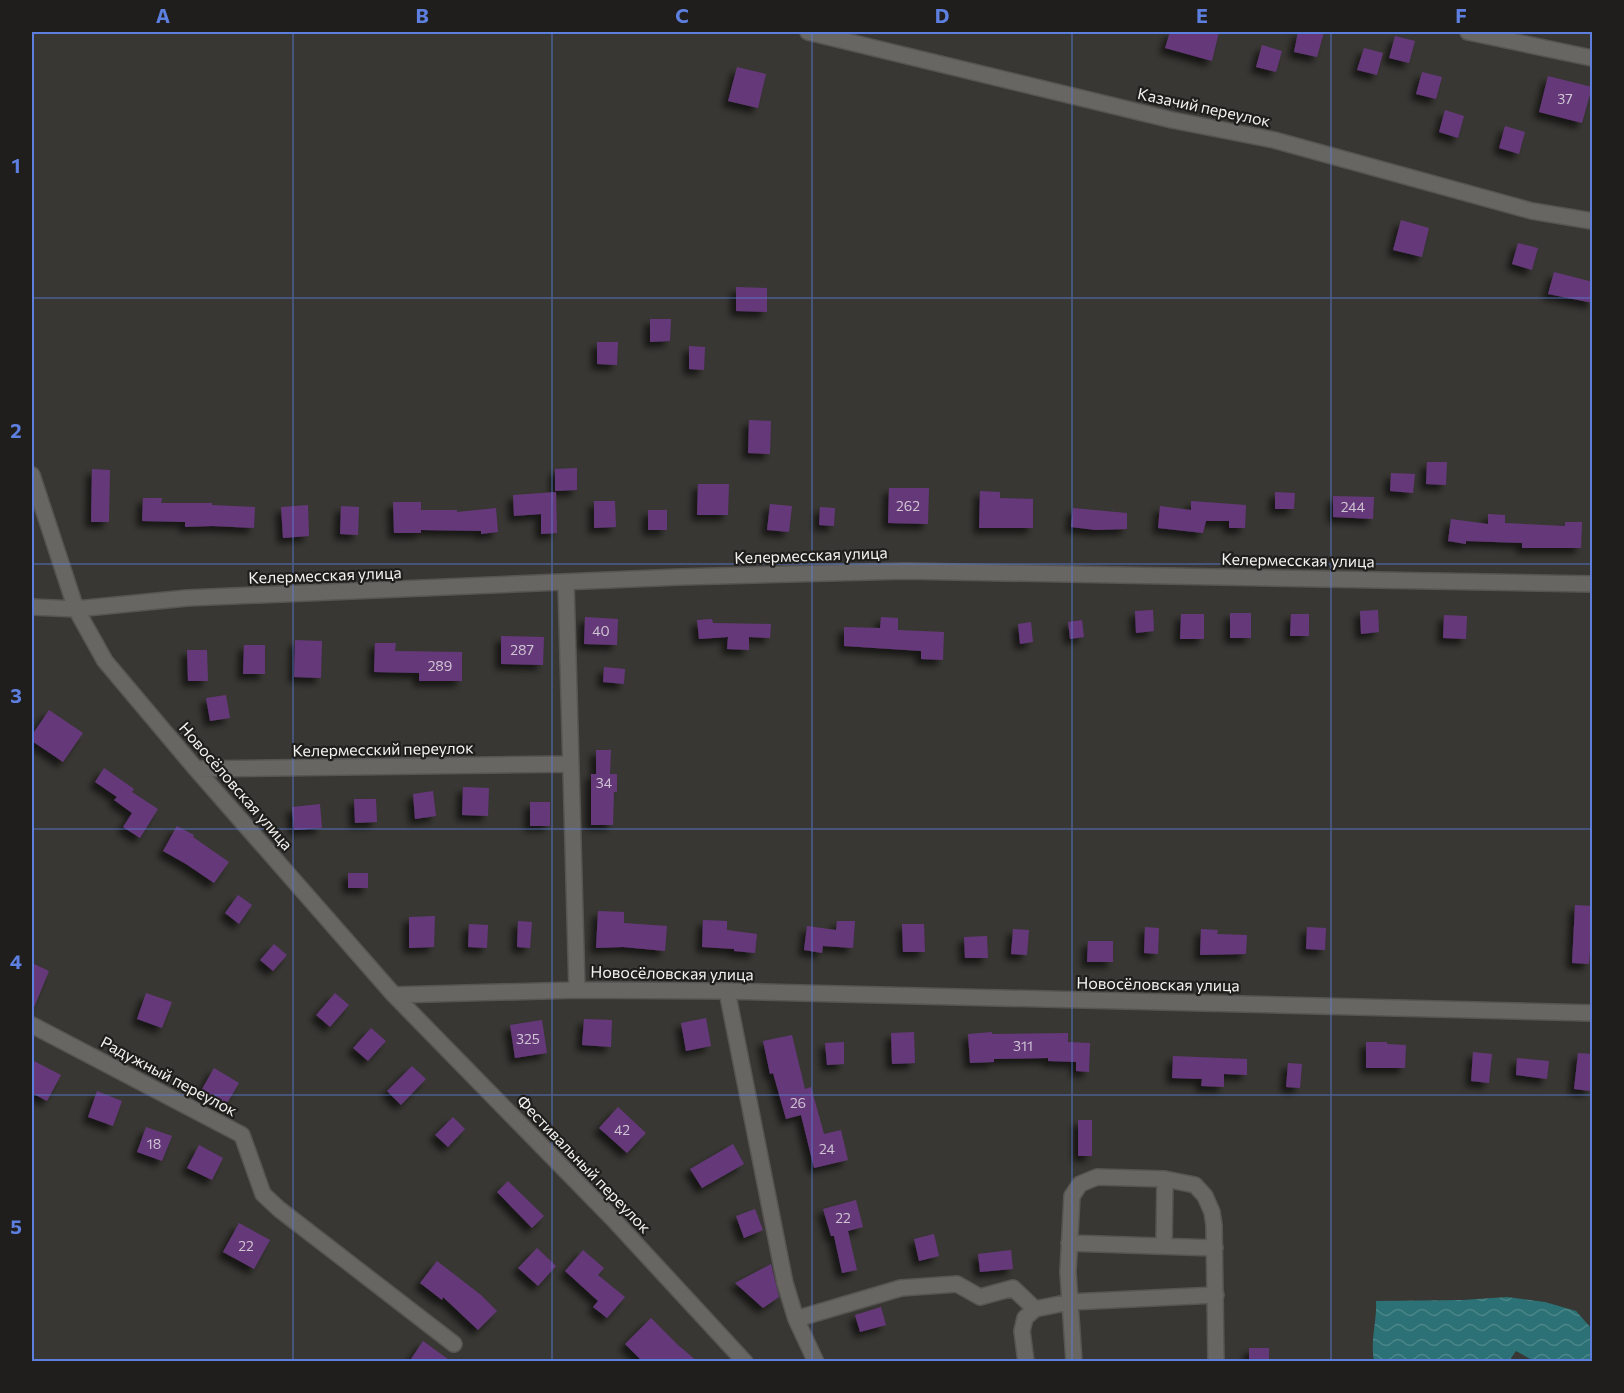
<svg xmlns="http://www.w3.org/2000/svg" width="1624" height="1393" font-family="Commissioner,sans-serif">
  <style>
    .water { fill: url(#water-waves) }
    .building { fill: #65397a; filter: url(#shadow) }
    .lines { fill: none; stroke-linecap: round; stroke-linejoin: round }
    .minor-casing { stroke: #565551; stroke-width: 18 }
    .minor { stroke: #686662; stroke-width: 15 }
    .grid { fill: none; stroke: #5d7fdf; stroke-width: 1.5; stroke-opacity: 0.55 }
    .labels { text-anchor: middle; stroke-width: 4.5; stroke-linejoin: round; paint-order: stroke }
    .number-label { font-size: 14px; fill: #cfc4d2 }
    .street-label { font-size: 16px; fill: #f2f2ef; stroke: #1f1e1c }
    .neatline { fill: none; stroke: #5d7fdf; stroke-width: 2 }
    .grid-label { font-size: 20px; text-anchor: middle; font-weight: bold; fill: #5d7fdf }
  </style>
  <defs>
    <pattern id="water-waves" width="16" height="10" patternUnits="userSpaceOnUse" patternTransform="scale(1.5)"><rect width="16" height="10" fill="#2c7175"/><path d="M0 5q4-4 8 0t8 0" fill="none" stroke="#4b8689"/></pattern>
    <filter id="shadow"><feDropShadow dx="-5.5" dy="5.5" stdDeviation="3" flood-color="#0009"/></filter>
  </defs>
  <rect width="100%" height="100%" fill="#383733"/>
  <path class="water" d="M1507 1297 1545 1302 1576 1311 1592 1329V1361H1534L1516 1351 1509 1361H1374C1370 1339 1377 1323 1376 1301L1463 1300Z"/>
  <path class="building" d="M1170 32H1219L1212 61 1165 48Z
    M1298 32H1324L1317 57 1294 52Z
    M1395 36 1415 41 1409 63 1389 58Z
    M1262 45 1282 51 1276 72 1256 67Z
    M1364 48 1383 53 1377 75 1357 70Z
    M737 67 766 74 758 108 728 101Z
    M1422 72 1442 77 1436 99 1416 94Z
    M1548 76 1592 87 1582 123 1539 112Z
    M1445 110 1464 116 1458 138 1439 132Z
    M1505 126 1525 132 1519 154 1499 148Z
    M1401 220 1429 228 1422 257 1393 250Z
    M1518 243 1538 248 1532 270 1512 264Z
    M1554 272 1593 282V303L1548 294Z
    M736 287 767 288V312L736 311Z
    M650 319H671L670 341 650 342Z
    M597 342H618L617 365 597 364Z
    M689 346 705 347 704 370 689 369Z
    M749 420 771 421 770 454 748 453Z
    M1427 462H1447L1446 485 1426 484Z
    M577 468V490L555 491V469Z
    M92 469 110 470 109 522H91Z
    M1391 473 1415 474 1413 493 1390 491Z
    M698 484H729L728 515H697Z
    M889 488H929L928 524 888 523Z
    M980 491 1000 492V498L1033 499V528H979Z
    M556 492 557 533 541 534V514L514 516 513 495Z
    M1275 492 1295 493 1294 509H1275Z
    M1333 496 1374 497 1373 519 1333 517Z
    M143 498H162L161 503H212V505L255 507 254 528 212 526 185 527V522L142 521Z
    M594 501H615L616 527 594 528Z
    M1191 501 1246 505 1245 528H1229V521H1206L1203 533 1158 528 1160 506 1191 510Z
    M393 502H421V510H457V512L496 508 498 532 481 534V531L421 530V533H394Z
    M770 504 792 506 789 532 767 530Z
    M308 505 309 536 283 538 281 507Z
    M341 506 359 507 358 535 340 534Z
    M820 507 835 508 834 526 819 525Z
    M1073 508 1127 513V529L1096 530 1071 527Z
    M648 510H667V530H648Z
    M1488 514 1505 515V523L1565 526V522H1582L1581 548H1522V543L1466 541V544L1448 541 1451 519 1488 524Z
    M1153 610 1154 631 1136 633 1135 611Z
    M1378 610 1379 632 1361 634 1360 611Z
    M1230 613H1251V638H1230Z
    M1181 614H1204V639H1180Z
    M1291 614H1309V636H1290Z
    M1444 615 1467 616 1466 639 1443 638Z
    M585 617 618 619 617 645 584 644Z
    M881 617 898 618V630L944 632 943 660 921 659V651L844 646V627L880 628Z
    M712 619 713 623 771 624 770 638 749 637V650L727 649 728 637 699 639 697 620Z
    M1082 620 1084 637 1070 639 1068 622Z
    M1031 622 1033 642 1020 644 1018 624Z
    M501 636 544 637 543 665 501 664Z
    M295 640 322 641 321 678 294 677Z
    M375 643H396L395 651 462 652V681H419V673L374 672Z
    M244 645H265V674H243Z
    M187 650H207L208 681H188Z
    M604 667 625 669 624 684 603 682Z
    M226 695 230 718 210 721 206 698Z
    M49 710 83 733 63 762 32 741V735Z
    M596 750H611L610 774H617V792H614L613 825H591V774H596Z
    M104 768 134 789 132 792 158 809 140 838 123 827 132 813 114 800 117 797 95 782Z
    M463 787 489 788 488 816 462 815Z
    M433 791 436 816 415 819 413 794Z
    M354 799H376L377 822 355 823Z
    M530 802H550V826H530Z
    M320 804 322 828 294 830 292 807Z
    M177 826 194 835 193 837 229 862 214 883 186 864 163 851Z
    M348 873H368V888H348Z
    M238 895 252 905 239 924 225 913Z
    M1575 905 1593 906 1589 964 1572 963Z
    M598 911 624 912V923L667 926 665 951 623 947 596 948Z
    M435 916 434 947 409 948V917Z
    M703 920 727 921V930L757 934 755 953 734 951V949L702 947Z
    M518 921 532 922 530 948 517 947Z
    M837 921H855L853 948 823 946 822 953 804 950 807 926 836 930Z
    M469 924 488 925 487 948 468 947Z
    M902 924H924L925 952H903Z
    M1145 927 1159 928 1158 954 1144 953Z
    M1307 927 1326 928 1325 950 1306 949Z
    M1013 929 1029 930 1027 955 1011 954Z
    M1201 929 1218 930 1217 934 1247 935 1246 954 1200 955Z
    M987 936 988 958H965L964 937Z
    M1088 941H1113V962H1087Z
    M274 944 287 955 273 971 260 960Z
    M32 963 49 971 32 1012Z
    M146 993 172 1002 162 1028 137 1019Z
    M335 993 349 1005 330 1027 316 1015Z
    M706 1018 711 1046 686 1051 681 1023Z
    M584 1019 612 1020 611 1047 582 1045Z
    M542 1020 547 1053 515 1058 510 1025Z
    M371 1028 386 1041 368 1061 353 1048Z
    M914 1032 915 1063 892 1064 891 1033Z
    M992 1032V1034L1068 1033V1042L1090 1043 1089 1072 1076 1071V1062L1048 1061V1058L994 1059V1062L970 1063 968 1034Z
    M792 1035 805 1089 811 1087 824 1134 841 1130 848 1160 814 1168 801 1115 786 1119 773 1073 770 1074 763 1041Z
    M844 1042V1064L827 1065 825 1043Z
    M1366 1042H1387V1044L1406 1045 1405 1068H1366Z
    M1473 1052 1492 1054 1489 1083 1471 1081Z
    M1578 1053 1593 1054 1590 1091 1574 1089Z
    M1173 1056 1247 1059V1075L1224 1074V1087L1201 1086 1202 1079 1172 1078Z
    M1517 1058 1549 1061 1547 1079 1516 1075Z
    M32 1060 61 1075 47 1101 32 1093Z
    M1288 1063 1302 1064 1300 1088 1286 1087Z
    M412 1066 426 1079 401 1105 387 1091Z
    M214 1068 239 1083 223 1110 198 1096Z
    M97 1091 122 1101 113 1126 88 1117Z
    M618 1107 646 1133 627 1153 599 1128Z
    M453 1117 465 1129 448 1147 435 1135Z
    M1078 1120H1092V1156H1078Z
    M146 1127 172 1136 162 1161 137 1152Z
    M733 1144 744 1164 702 1188 690 1169Z
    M199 1145 223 1158 212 1180 187 1168Z
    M508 1181 544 1216 532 1228 497 1192Z
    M856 1200 863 1227 848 1231 857 1270 842 1273 834 1236H831L823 1209Z
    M755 1209 763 1230 744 1238 736 1216Z
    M239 1223 270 1240 254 1269 223 1252Z
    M934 1234 939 1256 919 1261 914 1239Z
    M537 1248 556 1266 538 1286 518 1268Z
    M583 1250 604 1268 598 1275 625 1297 607 1318 593 1307 598 1301 565 1271Z
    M1011 1250 1013 1269 980 1272 978 1254Z
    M437 1261 481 1295 497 1311 478 1330 443 1297 442 1300 420 1283Z
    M771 1264 779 1297 763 1308 735 1283Z
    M881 1307 886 1325 860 1332 855 1315Z
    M651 1318 678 1345 698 1362H643L625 1344Z
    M423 1341 452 1362H409Z
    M1249 1348H1269V1362H1249Z"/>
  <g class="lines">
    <defs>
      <path id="minor" d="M808 32 1172 120 1274 140 1532 211 1592 221
        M1468 32 1592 58
        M32 475 76 609 105 661 196 769 394 995 613 1219 745 1362
        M566 584 577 990
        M32 607 76 609 187 598 680 577 905 571 1592 584
        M196 769 571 764
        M727 991 785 1283 796 1319 816 1362
        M394 995 577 990 727 991 1592 1013
        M32 1025 242 1135 263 1194 279 1209 454 1344
        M1069 1243 1215 1248
        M1164 1246 1165 1179
        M796 1319 901 1288 957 1284 980 1297 1013 1288 1035 1309
        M1026 1362 1022 1331 1025 1318 1035 1309 1070 1302 1216 1295
        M1074 1362 1068 1272 1072 1196 1080 1184 1097 1177 1165 1179 1195 1185 1205 1196 1212 1212 1214 1225 1216 1362"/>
    </defs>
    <use href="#minor" class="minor-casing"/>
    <use href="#minor" class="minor"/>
  </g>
  <path class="grid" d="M293 32V1362M552 32V1362M812 32V1362M1072 32V1362M1331 32V1362M32 298H1592M32 564H1592M32 829H1592M32 1095H1592"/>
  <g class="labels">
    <g class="number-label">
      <text x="1565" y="104">37</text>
      <text x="908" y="511">262</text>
      <text x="1353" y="512">244</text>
      <text x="601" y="636">40</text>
      <text x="522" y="655">287</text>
      <text x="440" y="671">289</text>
      <text x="604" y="788">34</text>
      <text x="528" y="1044">325</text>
      <text x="1023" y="1051">311</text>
      <text x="798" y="1108">26</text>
      <text x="622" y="1135">42</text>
      <text x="154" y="1149">18</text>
      <text x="827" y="1154">24</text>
      <text x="843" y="1223">22</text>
      <text x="246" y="1251">22</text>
    </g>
    <g class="street-label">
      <text transform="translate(1204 107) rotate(12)" y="6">Казачий переулок</text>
      <text transform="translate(811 555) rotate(-2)" y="6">Келермесская улица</text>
      <text transform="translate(1298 560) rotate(1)" y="6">Келермесская улица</text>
      <text transform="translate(325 575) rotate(-2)" y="6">Келермесская улица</text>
      <text transform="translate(383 749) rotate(-1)" y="6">Келермесский переулок</text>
      <text transform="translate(236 786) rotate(49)" y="6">Новосёловская улица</text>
      <text transform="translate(672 973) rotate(1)" y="6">Новосёловская улица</text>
      <text transform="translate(1158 984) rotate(1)" y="6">Новосёловская улица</text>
      <text transform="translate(169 1076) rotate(28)" y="6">Радужный переулок</text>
      <text transform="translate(584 1164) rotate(46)" y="6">Фестивальный переулок</text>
    </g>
  </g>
  <rect width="1624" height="1393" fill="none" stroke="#1f1e1c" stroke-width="66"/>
  <rect x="33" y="33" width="1558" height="1327" class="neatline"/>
  <g class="grid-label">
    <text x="163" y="23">A</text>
    <text x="422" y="23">B</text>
    <text x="682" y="23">C</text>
    <text x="942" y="23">D</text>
    <text x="1202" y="23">E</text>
    <text x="1461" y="23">F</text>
    <text x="16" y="173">1</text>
    <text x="16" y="438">2</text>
    <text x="16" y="703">3</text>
    <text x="16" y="969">4</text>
    <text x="16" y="1234">5</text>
  </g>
</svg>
